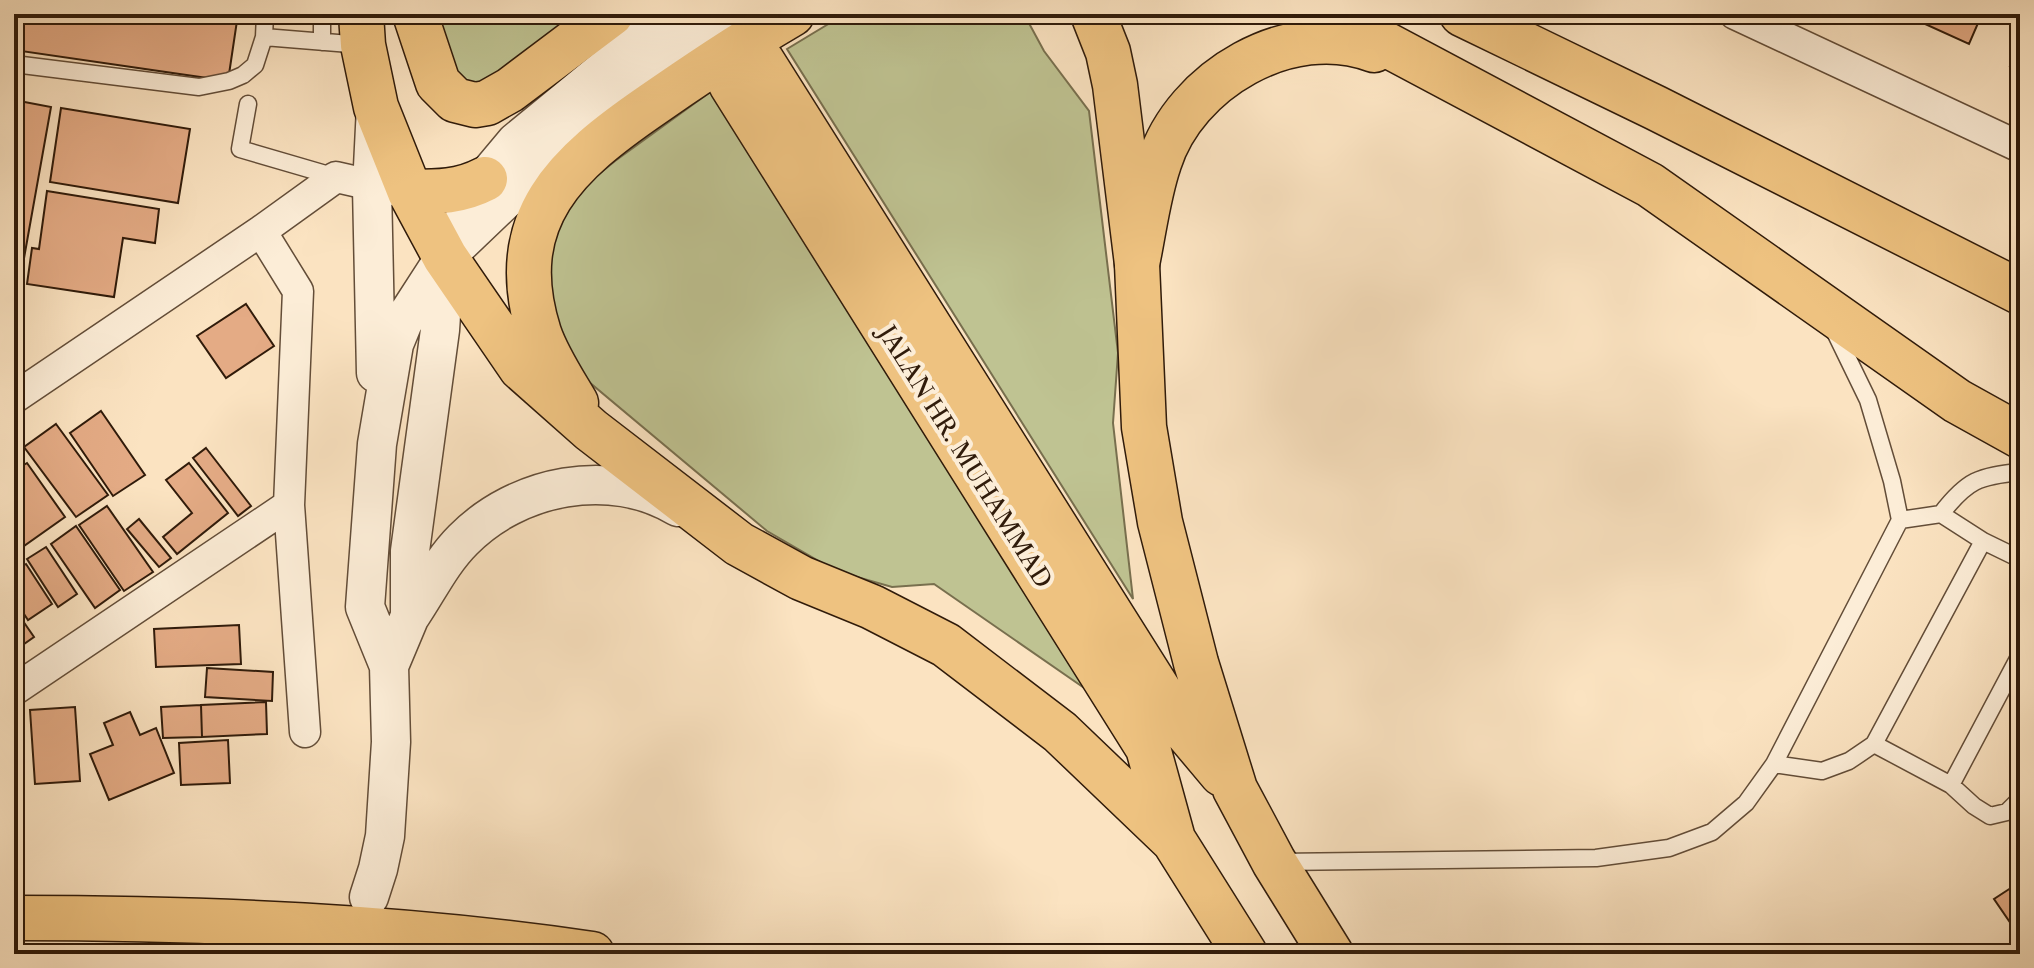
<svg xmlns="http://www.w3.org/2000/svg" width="2034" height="968" font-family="'Libre Caslon Text',serif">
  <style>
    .green { fill: #bfc392; stroke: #786f4e; stroke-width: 2 }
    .building { fill: #e4ab85; stroke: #301b0a; stroke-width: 2 }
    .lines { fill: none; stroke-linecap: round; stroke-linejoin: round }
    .service-casing { stroke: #634d38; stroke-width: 19 }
    .minor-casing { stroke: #634d38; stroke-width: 33 }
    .tertiary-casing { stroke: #634d38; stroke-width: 41 }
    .primary-casing { stroke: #301b0a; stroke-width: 47 }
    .motorway-casing { stroke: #301b0a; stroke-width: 47 }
    .service { stroke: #fcedd7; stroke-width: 16 }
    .minor { stroke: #fcedd7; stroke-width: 30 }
    .tertiary { stroke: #fcedd7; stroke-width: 38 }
    .primary { stroke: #eec280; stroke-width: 44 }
    .motorway { stroke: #eec280; stroke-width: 44 }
    .labels { text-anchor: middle; stroke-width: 8; stroke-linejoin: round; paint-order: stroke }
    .street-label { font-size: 24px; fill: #301b0a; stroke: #fcedd7 }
  </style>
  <rect width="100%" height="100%" fill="#fbe3c1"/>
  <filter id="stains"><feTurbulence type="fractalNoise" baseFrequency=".0025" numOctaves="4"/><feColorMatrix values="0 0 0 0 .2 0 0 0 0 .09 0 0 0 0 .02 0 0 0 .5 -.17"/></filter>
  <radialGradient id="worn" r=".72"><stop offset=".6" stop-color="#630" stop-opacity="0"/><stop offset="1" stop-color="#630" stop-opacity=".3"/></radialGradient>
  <path class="green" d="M435 14H599L454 98Z
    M845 14H1024L1044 51 1089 111 1118 353 1113 423 1133 599 787 49Z
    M713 90 1090 692 934 584 892 587 836 571 767 531 558 356 541 322 559 207 615 161Z"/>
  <path class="building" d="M14 14H238L228 81 14 50Z
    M1929 14H1982L1969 44 1925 24Z
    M2020 43V70L2010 66Z
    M14 100 51 107 21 275 14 274Z
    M61 108 190 129 178 203 50 182Z
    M47 191 159 209 155 243 123 238 114 297 27 284 32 248 39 249Z
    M246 304 274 346 226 378 197 336Z
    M101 411 145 475 113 496 70 433Z
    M56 424 108 495 76 517 24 447Z
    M206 448 251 506 238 516 193 458Z
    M27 463 65 517 14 553V471Z
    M189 463 228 513 177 554 163 537 192 513 166 480Z
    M107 506 153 572 124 591 79 525Z
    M139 519 171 558 159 567 127 529Z
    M76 526 120 590 95 608 51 544Z
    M46 547 77 594 58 607 27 559Z
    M26 564 52 604 28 620 14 599V571Z
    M14 608 34 637 14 651Z
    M239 625 241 664 156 667 154 629Z
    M207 668 273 672 272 701 205 697Z
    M266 702 267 734 202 737 201 705Z
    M201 705 202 737 163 738 161 707Z
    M75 707 80 781 35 784 30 710Z
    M130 712 140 735 156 728 174 773 109 800 90 754 113 745 104 723Z
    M228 740 230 783 181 785 179 743Z
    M2020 882V937L1994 899Z"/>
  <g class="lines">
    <defs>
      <path id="service" d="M322 14V42
        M264 37 362 45
        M14 64 199 87 229 81 243 75 255 65 264 37 265 14
        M248 104 240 149 336 177
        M1941 514 1983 541 2020 559
        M1900 520 1941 514C1967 480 1979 476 2020 472
        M1874 744 1951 785 1974 806 1990 816 2007 812 2020 799
        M1774 764 1822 771 1849 761 1874 744 1983 541
        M1951 785 2020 655
        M1278 862 1596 858 1669 848 1712 832 1746 803 1774 764 1900 520 1892 481 1868 400 1833 328"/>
      <path id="minor" d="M1735 14 2020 147
        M261 231 298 291 289 505 305 732
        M14 398 261 231 336 177 393 190
        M14 690 289 505"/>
      <path id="tertiary" d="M376 373 372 187 376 107
        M411 615C428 590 441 562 463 540 517 485 610 466 678 507
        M389 666 410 616V551L440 330 445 257 596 113 727 14
        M369 897 378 869 385 836 391 742 389 666 365 607 377 444 394 344 403 322 445 257 485 179 516 142 672 14"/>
      <path id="primary" d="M361 14 363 45 376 107 410 192 445 257 521 368 591 430 739 544 801 578 872 607 946 645 1060 732 1174 841 1245 954
        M415 14 438 83 455 100 475 105 487 103 510 90 611 14
        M1093 14 1108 52 1115 85 1137 264 1144 427 1160 522 1196 663 1235 789 1274 862 1331 954
        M762 61 1180 724 1222 774
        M731 84 1148 748 1173 839
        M410 192C438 192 460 192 485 179
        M576 403C563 381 547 357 539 333 503 219 567 163 653 104 699 72 744 42 792 14"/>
      <path id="motorway" d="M1329 14 1650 185 1957 401 2020 436
        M1462 14 1656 108 2020 292
        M1137 264C1144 231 1148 195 1159 163 1185 80 1290 18 1374 50
        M14 918C207 918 401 926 592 954"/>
    </defs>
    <use href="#service" class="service-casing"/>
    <use href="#minor" class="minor-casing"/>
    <use href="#tertiary" class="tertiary-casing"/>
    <use href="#primary" class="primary-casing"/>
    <use href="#motorway" class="motorway-casing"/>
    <use href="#service" class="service"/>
    <use href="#minor" class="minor"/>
    <use href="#tertiary" class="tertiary"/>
    <use href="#primary" class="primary"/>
    <use href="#motorway" class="motorway"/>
  </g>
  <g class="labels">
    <g class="street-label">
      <text transform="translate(965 457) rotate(58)" y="8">JALAN HR. MUHAMMAD</text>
    </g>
  </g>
  <rect width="2034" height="968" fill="none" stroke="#fbe3c1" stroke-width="48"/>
  <rect x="16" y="16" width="2002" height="936" fill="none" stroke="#301b0a" stroke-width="4"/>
  <rect x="24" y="24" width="1986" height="920" fill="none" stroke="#301b0a" stroke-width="2"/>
  <rect width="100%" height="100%" filter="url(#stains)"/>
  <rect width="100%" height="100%" fill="url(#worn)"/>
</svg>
